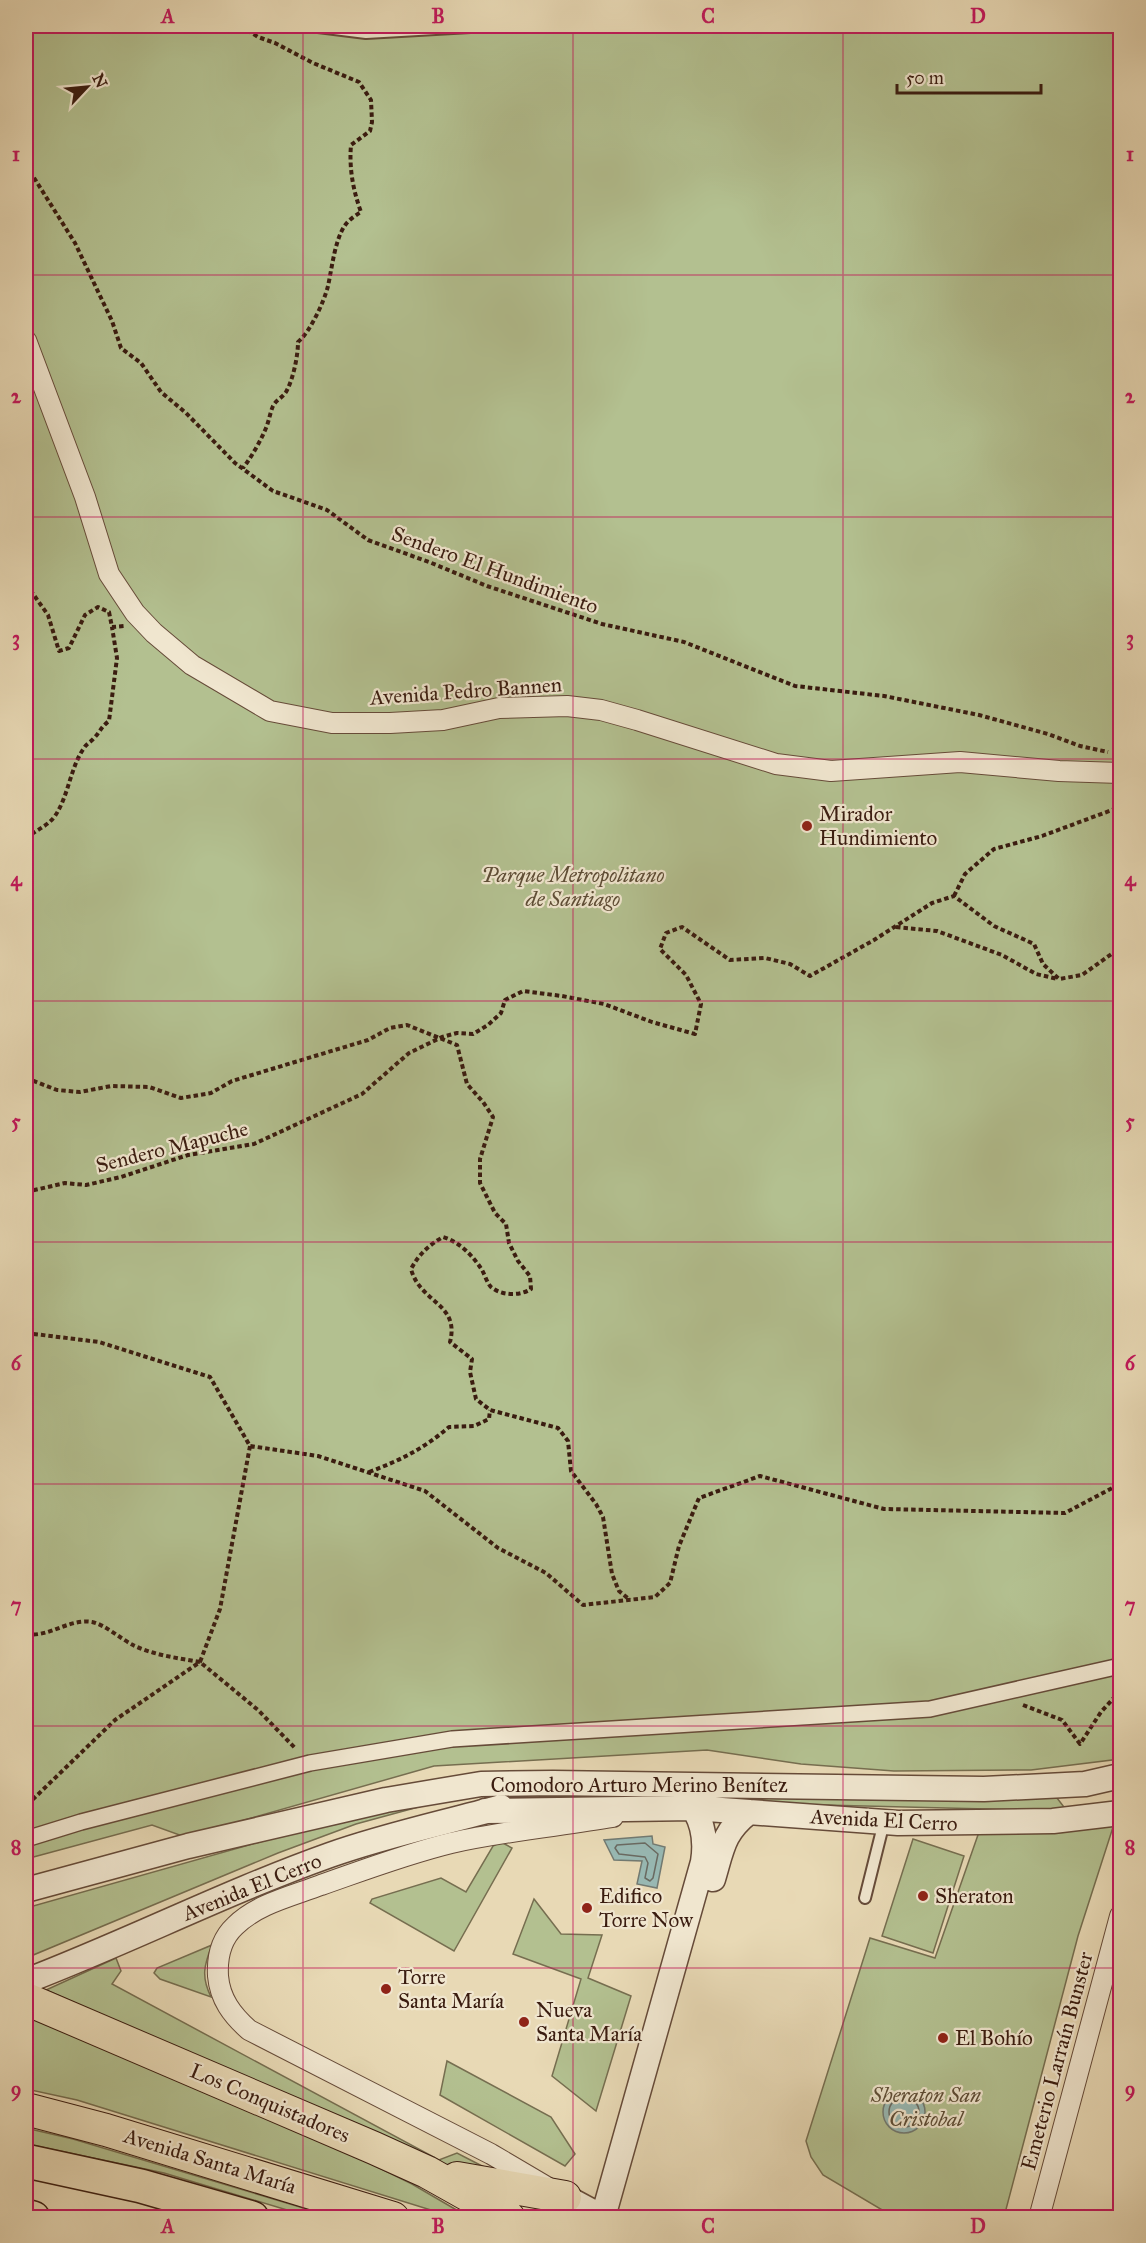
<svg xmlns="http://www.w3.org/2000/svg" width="1146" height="2243" font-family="'IM FELL Great Primer',serif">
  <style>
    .green { fill: #b3c090; stroke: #766e50; stroke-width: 1.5 }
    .water { fill: #98b9b4; stroke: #727a72; stroke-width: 1.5 }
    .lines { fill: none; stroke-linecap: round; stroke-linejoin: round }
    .shore { stroke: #696a62; stroke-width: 1.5 }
    .service-casing { stroke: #664b39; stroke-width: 14 }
    .pedestrian-casing { stroke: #664b39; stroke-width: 18 }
    .minor-casing { stroke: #664b39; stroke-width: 22 }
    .tertiary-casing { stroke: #664b39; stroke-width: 27 }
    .primary-casing { stroke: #3a1c10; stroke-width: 34 }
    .motorway-casing { stroke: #3a1c10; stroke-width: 36 }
    .path { stroke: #3a1c10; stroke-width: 4; stroke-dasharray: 4.5 3; stroke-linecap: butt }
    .service { stroke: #f0e6cf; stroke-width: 10 }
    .pedestrian { stroke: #f0e6cf; stroke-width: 15 }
    .minor { stroke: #f0e6cf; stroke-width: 20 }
    .tertiary { stroke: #f0e6cf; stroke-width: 24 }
    .primary { stroke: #e8d9b5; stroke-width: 32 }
    .motorway { stroke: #e8d9b5; stroke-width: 33 }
    .grid { fill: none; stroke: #c2185b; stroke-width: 1.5; stroke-opacity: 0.55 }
    .poi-dot { fill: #8f2418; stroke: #f0e6cf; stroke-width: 2 }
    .labels { text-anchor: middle; stroke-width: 4.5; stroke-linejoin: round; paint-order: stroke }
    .street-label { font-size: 21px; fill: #3a1c10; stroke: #f0e6cf }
    .poi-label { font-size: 21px; fill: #3a1c10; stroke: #f0e6cf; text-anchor: start }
    .park-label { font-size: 21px; font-style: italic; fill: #5e4d36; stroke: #f0e6cf }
    .neatline { fill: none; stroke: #c2185b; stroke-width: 2 }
    .grid-label { font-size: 20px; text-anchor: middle; font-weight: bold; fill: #c2185b }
  </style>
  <rect width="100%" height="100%" fill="#e8d9b5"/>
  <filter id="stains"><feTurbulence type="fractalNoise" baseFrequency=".00333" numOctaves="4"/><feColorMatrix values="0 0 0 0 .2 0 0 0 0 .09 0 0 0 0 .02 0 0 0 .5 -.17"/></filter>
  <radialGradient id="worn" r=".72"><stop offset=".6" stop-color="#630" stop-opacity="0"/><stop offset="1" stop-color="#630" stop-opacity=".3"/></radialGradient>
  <path class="green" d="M26 26H1120V1759L1031 1770 894 1771 801 1764 707 1750 434 1766 185 1837 152 1825 26 1859Z
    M700 1795 1057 1798 1067 1811 700 1802Z
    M444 1800 356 1824 278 1853 26 1958V1908L352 1816Z
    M1115 1821 1078 1936 1004 2217H894L823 2175 811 2157 806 2141 870 1938 935 1958 979 1832Z
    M913 1839 964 1856 933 1953 882 1936Z
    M501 1842 512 1848 454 1951 370 1903 372 1899 441 1878 466 1892 493 1846Z
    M534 1899 561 1934 602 1935 588 1978 631 1996 596 2111 552 2076 581 1979 513 1954Z
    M212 1945C204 1965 201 1977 211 1997L160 1979 154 1973 157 1968Z
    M116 1958 121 1971 112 1984 439 2160 457 2153 486 2168 447 2169 46 1990Z
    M26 2016 353 2155 412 2184 460 2212 434 2211 77 2100 26 2089Z
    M447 2061 551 2117 575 2154 565 2166 440 2095Z
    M30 2129 73 2139 310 2210 307 2216 164 2173 27 2144Z"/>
  <path class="water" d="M652 1836 653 1844 665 1847 657 1888 637 1884 642 1861 614 1860 604 1840Z
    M883 2112a21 21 0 1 1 42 0a21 21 0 1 1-42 0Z"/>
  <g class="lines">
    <path class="shore" d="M645 1843 658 1854 653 1878 650 1881 645 1878 648 1863 645 1857 619 1854 615 1848 617 1845Z
      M889 2112a15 15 0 1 1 30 0a15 15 0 1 1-30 0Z"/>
    <defs>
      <path id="service" d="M310 26 366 33 488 26
        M865 1898 884 1822"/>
      <path id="pedestrian" d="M26 1839 81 1822 310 1763 452 1739 930 1709 1120 1666"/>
      <path id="minor" d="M26 340 85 497 109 574 135 613 154 633 192 665 270 711 332 723H390L443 720 499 708 567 706 601 710 637 720 776 764 831 771 960 762 1059 771 1120 773
        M547 2187 491 2154 249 2030C232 2015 220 1999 218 1976 217 1958 221 1939 235 1926 257 1904 292 1896 321 1885 364 1870 406 1854 451 1843 504 1831 559 1826 613 1817
        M1039 2218 1120 1916"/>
      <path id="tertiary" d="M485 1811 694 1808 898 1823 1053 1821 1120 1813
        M713 1879C722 1849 723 1832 749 1812
        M26 1890 188 1846 386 1800 481 1784 553 1783 984 1789 1085 1784 1120 1776
        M26 1981C128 1942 226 1892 330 1855 386 1835 444 1823 501 1807
        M565 2197 604 2218
        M603 2217 703 1862C707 1837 702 1817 686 1797"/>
      <path id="primary" d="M26 1999 374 2148 427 2172 509 2218
        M26 2109 106 2130 393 2218
        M457 2178 565 2197"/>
      <path id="motorway" d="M26 2161 141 2186 252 2218
        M26 2216 33 2218"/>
    </defs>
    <use href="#service" class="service-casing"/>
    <use href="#pedestrian" class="pedestrian-casing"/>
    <use href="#minor" class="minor-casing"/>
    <use href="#tertiary" class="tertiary-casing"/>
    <use href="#primary" class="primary-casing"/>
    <use href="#motorway" class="motorway-casing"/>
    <path class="path" d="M241 26 258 37 275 43 313 63 359 82 371 100 372 122 370 131 351 145C349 168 353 190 361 212 356 215 350 219 346 224 335 238 332 268 328 286 324 302 310 332 298 342 298 356 293 380 286 392 282 398 276 400 273 406 270 413 269 421 266 428 260 442 252 456 243 468
      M26 165 75 243 112 321 121 348 141 363 161 392 186 413 235 463 273 491 327 510 368 540 429 562 487 586 602 624 684 642 795 686 884 696 979 715 1048 734 1080 746 1108 752
      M26 584 48 615 59 651 69 648 85 615 98 607 109 612 112 627 124 626
      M26 839C35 830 47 827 55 816 69 795 70 768 84 748 87 743 91 742 94 738 100 732 101 727 109 721L117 658 112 627
      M954 896 965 874 994 849 1042 836 1120 807
      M896 927 937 931 1002 955 1036 974 1058 979
      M26 1078 57 1090 80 1092 111 1086 149 1087 181 1098 211 1093 232 1081 368 1040 390 1028 407 1025 457 1045 467 1084 483 1102 493 1117 480 1159V1183L495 1213 506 1224 509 1243 518 1261 530 1276 531 1289C520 1296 502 1296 491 1287 487 1283 485 1275 482 1270 473 1256 460 1242 443 1237 429 1245 419 1254 411 1269 420 1303 460 1303 450 1342L472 1359 470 1372 476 1399 490 1410 558 1428 568 1441 571 1471 596 1504 603 1517 612 1574 619 1591 630 1600
      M26 1192 65 1183 86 1185 121 1177 188 1155 254 1144 362 1094 409 1053 442 1037 457 1033 473 1034 488 1025 501 1013 505 1000 523 991 562 996 604 1004 652 1022 695 1034 701 1004 686 975 660 949 666 933 682 927 730 960 765 958 790 964 810 976 874 940 932 903 954 896 994 926 1034 944 1043 964 1059 979 1082 975 1120 948
      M26 1333 99 1342 210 1377 250 1446 318 1456 425 1491 498 1548 546 1573 583 1605 655 1597 670 1583 679 1546 699 1498 760 1476 884 1509 1065 1513 1116 1486H1120
      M250 1446 220 1609 200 1662 258 1710 296 1749
      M369 1472C401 1460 423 1449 449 1427L474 1426 489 1419 490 1410
      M26 1634C49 1638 69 1618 92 1622 104 1624 121 1639 133 1645 153 1655 177 1658 200 1662L115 1720 26 1806
      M1023 1705 1062 1720 1080 1744 1101 1712 1120 1691"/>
    <use href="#service" class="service"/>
    <use href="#pedestrian" class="pedestrian"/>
    <use href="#minor" class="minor"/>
    <use href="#tertiary" class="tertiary"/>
    <use href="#primary" class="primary"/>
    <use href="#motorway" class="motorway"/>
  </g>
  <path class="grid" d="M303 26V2218M573 26V2218M843 26V2218M26 275H1120M26 517H1120M26 759H1120M26 1001H1120M26 1242H1120M26 1484H1120M26 1726H1120M26 1968H1120"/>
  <g class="poi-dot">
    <circle cx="807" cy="826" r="6"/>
    <circle cx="923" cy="1896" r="6"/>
    <circle cx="587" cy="1908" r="6"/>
    <circle cx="386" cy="1989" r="6"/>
    <circle cx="524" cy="2022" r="6"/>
    <circle cx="943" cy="2038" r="6"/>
  </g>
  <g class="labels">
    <g class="street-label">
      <text transform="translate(495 570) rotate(20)" y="7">Sendero El Hundimiento</text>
      <text transform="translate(466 691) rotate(-4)" y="7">Avenida Pedro Bannen</text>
      <text transform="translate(172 1147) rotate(-14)" y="7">Sendero Mapuche</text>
      <text x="639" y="1792">Comodoro Arturo Merino Benítez</text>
      <text transform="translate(884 1820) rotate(3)" y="7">Avenida El Cerro</text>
      <text transform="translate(252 1887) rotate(-22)" y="7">Avenida El Cerro</text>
      <text transform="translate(1057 2061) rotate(-75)" y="7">Emeterio Larraín Bunster</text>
      <text transform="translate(270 2103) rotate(23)" y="7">Los Conquistadores</text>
      <text transform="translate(210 2161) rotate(17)" y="7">Avenida Santa María</text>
    </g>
    <g class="poi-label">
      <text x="819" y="821">Mirador<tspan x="819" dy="24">Hundimiento</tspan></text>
      <text x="599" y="1903">Edifico<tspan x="599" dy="24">Torre Now</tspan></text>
      <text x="935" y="1903">Sheraton</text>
      <text x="398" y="1984">Torre<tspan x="398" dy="24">Santa María</tspan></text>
      <text x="536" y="2017">Nueva<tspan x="536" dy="24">Santa María</tspan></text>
      <text x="955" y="2045">El Bohío</text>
    </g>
    <g class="park-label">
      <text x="573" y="882">Parque Metropolitano<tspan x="573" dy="24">de Santiago</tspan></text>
      <text x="926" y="2102">Sheraton San<tspan x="926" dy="24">Cristobal</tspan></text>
    </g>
  </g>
  <rect width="1146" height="2243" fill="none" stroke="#e8d9b5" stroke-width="66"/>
  <g transform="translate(87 87) rotate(64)" stroke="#f0e6cf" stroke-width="4.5" paint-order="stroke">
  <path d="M0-4.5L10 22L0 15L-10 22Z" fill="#3a1c10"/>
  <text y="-9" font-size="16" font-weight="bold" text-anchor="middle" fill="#3a1c10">N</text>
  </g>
  <path d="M897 84v9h144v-9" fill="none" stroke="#3a1c10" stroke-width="3"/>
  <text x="906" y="84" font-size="18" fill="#3a1c10" stroke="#f0e6cf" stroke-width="4.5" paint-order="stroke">50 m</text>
  <rect x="33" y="33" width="1080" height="2177" class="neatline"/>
  <g class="grid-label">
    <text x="168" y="23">A</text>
    <text x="438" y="23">B</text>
    <text x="708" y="23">C</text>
    <text x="978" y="23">D</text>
    <text x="16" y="161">1</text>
    <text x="1130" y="161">1</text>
    <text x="16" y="403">2</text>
    <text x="1130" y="403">2</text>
    <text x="16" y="645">3</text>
    <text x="1130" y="645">3</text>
    <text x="16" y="886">4</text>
    <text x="1130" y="886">4</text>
    <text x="16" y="1128">5</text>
    <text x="1130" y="1128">5</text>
    <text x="16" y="1370">6</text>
    <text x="1130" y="1370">6</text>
    <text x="16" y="1612">7</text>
    <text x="1130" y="1612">7</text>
    <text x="16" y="1854">8</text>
    <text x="1130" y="1854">8</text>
    <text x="16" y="2096">9</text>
    <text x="1130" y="2096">9</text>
    <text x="168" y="2233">A</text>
    <text x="438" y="2233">B</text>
    <text x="708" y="2233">C</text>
    <text x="978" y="2233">D</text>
  </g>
  <rect width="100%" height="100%" filter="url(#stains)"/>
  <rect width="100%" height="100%" fill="url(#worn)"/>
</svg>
